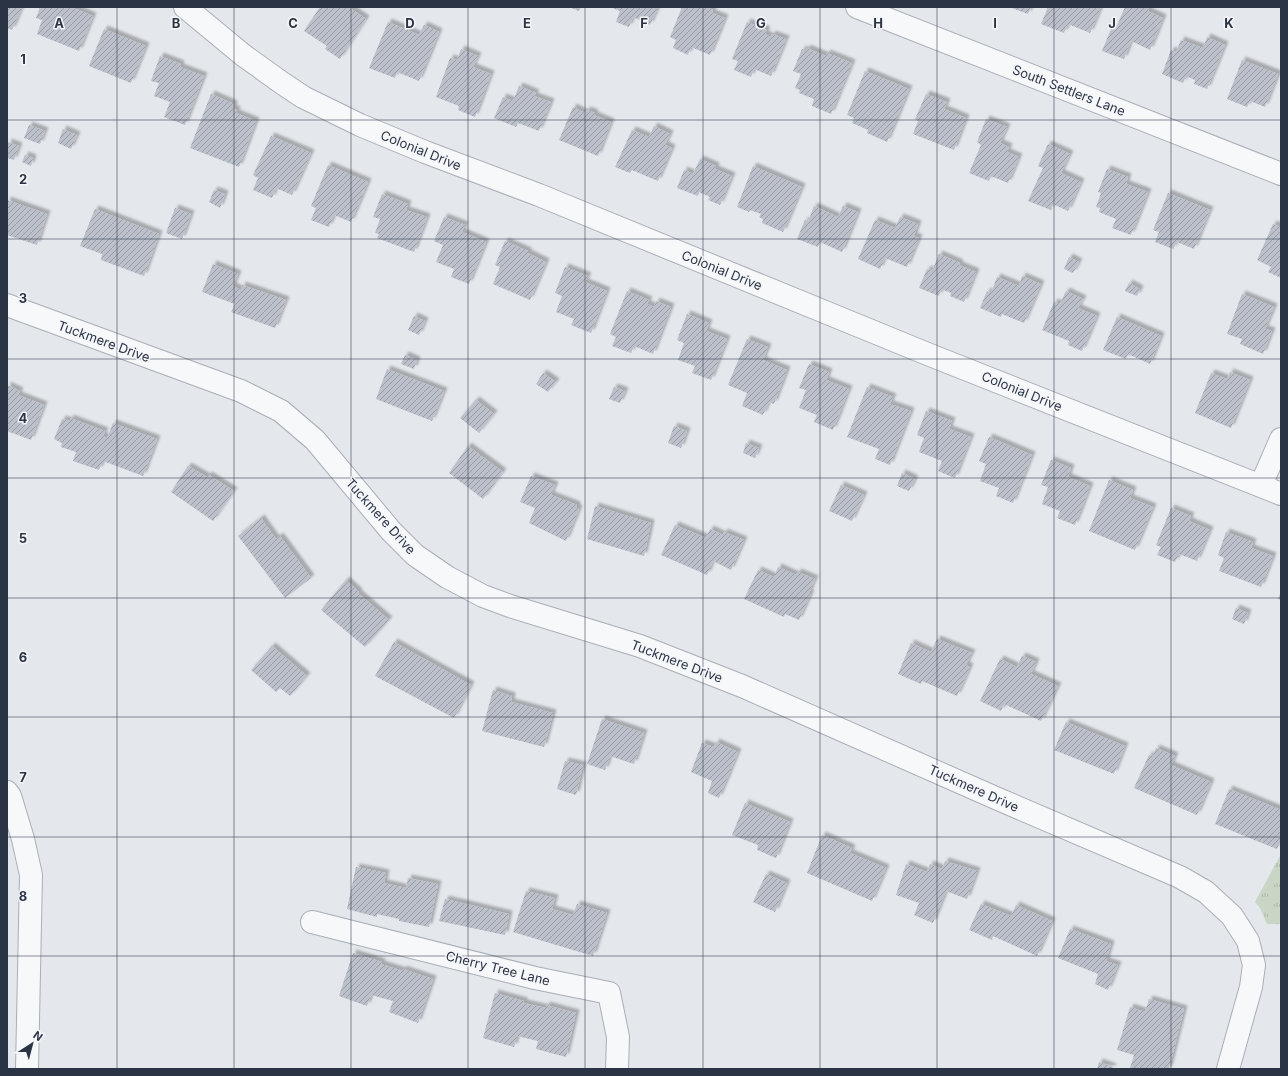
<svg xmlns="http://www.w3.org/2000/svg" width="1288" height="1076" font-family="Inter,sans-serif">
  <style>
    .grass { fill: url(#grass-tufts) }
    .building { fill: url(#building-hatch); filter: url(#shadow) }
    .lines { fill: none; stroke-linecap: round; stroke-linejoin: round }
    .minor-casing { stroke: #a9aeb7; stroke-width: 24 }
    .minor { stroke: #f7f8fa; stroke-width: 22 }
    .grid { fill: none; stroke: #2b3445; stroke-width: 1; stroke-opacity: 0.55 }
    .labels { text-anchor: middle; stroke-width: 3; stroke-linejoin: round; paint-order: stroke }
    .street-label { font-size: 13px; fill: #2b3445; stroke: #f4f6f9 }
    .grid-label { font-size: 13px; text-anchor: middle; font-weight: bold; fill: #2b3445; stroke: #f4f6f9; stroke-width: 3; stroke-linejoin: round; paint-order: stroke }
  </style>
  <defs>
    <pattern id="grass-tufts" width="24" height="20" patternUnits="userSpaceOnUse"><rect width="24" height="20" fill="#c9d6c5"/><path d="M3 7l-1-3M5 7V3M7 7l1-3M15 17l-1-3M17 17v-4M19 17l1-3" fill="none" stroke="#adb8ab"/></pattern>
    <pattern id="building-hatch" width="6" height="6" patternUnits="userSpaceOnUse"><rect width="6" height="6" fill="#bbc0ca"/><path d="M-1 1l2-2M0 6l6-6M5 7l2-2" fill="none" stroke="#989da6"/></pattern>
    <filter id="shadow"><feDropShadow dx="3.5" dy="-3.5" stdDeviation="1" flood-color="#0004"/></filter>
  </defs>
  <rect width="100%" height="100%" fill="#e4e7ec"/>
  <path class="grass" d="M1281 854V924H1267L1260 908 1255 902Z"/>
  <path class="building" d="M7 7H22L12 30 7 28Z
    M40 7H71L93 16 79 51 37 34 42 20 36 18Z
    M320 7H350V8L366 19 340 59 325 49 327 46 304 31Z
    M569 7H580L579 11Z
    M610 7H658L650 25 633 17 629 27 616 22 620 11Z
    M682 7H707L713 10 712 13 725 18 710 55 691 47 688 55 673 48 676 40 670 37Z
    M1009 7H1031L1028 14Z
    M1048 7H1101L1090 33 1068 24 1064 33 1041 24Z
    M1125 7H1149L1148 11 1163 18 1150 50 1131 41 1124 59 1102 51 1111 29 1115 30Z
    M388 22 419 35 424 25 439 32 419 81 397 72 395 78 369 68Z
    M747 22 767 30 765 34 771 37 772 34 786 39 771 76 754 69 751 77 734 70 738 61 732 59Z
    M104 29 146 46 131 83 89 66Z
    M1207 37 1225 45 1207 89 1194 84 1195 80 1186 76 1183 83 1162 74 1171 50 1176 52 1181 40 1203 48Z
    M807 48 826 56 827 53 852 63 831 114 812 106 814 99 799 93 800 90 795 88 801 74 793 71 802 49 806 51Z
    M461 49 478 56 473 67 491 74 475 117 458 110 459 106 436 97 450 58 457 60Z
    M160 56 181 64 180 67 204 76 185 125 164 117 170 102 154 96 159 83 151 81Z
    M1242 60 1278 74 1265 107 1250 101 1247 107 1227 99Z
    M865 71 909 89 887 142 867 133 868 130 852 123 854 118 847 115Z
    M519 86 536 93 534 96 551 102 539 131 518 123 516 127 494 118 503 97 513 101Z
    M211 94 234 104 233 108 237 110 236 113 256 121 239 167 190 148Z
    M926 94 947 102 944 109 966 118 954 150 913 134 918 121 915 119Z
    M573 107 585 113 587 110 595 113 594 115 611 122 598 156 559 140Z
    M986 119 1007 127 1000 143 1009 147 1007 152 1019 157 1008 183 991 176 989 181 969 173 981 145 977 142Z
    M29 125 45 131 40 144 24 138Z
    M654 126 670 134 665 145 672 148 658 181 632 170 630 173 615 167 632 130 649 137Z
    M63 129 77 135 71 149 58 143Z
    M271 136 311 153 292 195 276 188 272 198 253 190 258 178 253 175Z
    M8 142 19 146 14 160 7 158Z
    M1048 144 1070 154 1061 173 1081 182 1068 211 1053 204 1051 210 1028 201 1043 168 1038 166Z
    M25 155 33 158 31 166 22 162Z
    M700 159 716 166 715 169 732 176 720 205 708 200 710 197 699 192 698 196 677 188 684 170 693 174Z
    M328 165 368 182 351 222 334 215 329 227 311 220 316 208 311 206Z
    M753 166 802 187 783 232 762 223 763 219 759 217 761 214 750 210 749 212 737 207Z
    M1107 169 1128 177 1126 184 1148 192 1131 235 1112 228 1116 219 1099 212 1100 208 1096 207 1101 193 1098 192Z
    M214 190 225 194 220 208 209 202Z
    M1168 193 1210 210 1194 249 1177 242 1173 249 1155 242 1159 232 1153 230Z
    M382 194 408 204 406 210 427 217 414 252 377 238 379 234 375 233 380 219 373 217Z
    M7 200 47 214 37 245 7 235Z
    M814 206 838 217 843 206 858 212 842 252 820 242 818 247 797 239 805 220 808 222Z
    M175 208 191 214 182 239 166 233Z
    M95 209 159 234 144 276 101 260 102 254 80 246Z
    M444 217 465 225 462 232 486 242 469 284 451 277 454 269 436 262 443 245 434 241Z
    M900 217 918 224 914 236 919 238 907 267 885 258 880 269 858 259 875 220 895 228Z
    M1273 224 1281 227V278L1268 272 1271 267 1257 260Z
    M505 241 528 251V253L546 262 530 300 493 284 500 267 495 265Z
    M939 254 960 263 959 265 976 272 964 302 950 296 951 293 941 289 939 296 919 288 927 269 932 271Z
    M1069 257 1079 262 1073 273 1064 269Z
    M213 264 238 274 233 286 241 290 242 285 286 300 275 328 231 312 235 304 202 292Z
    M565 267 588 276 585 282 607 291 591 333 571 325 574 319 556 312 562 296 555 293Z
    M1022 276 1041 284 1024 323 1002 314 1001 317 980 308 987 291 991 293 997 277 1019 286Z
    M1129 283 1140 289 1137 296 1125 291Z
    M627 291 649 300 647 304 654 307 656 301 671 307 653 354 634 346 631 353 612 346 616 337 610 334Z
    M1066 291 1083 299 1078 308 1097 316 1082 351 1068 345 1069 341 1042 330 1054 302 1060 304Z
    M1242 294 1274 307 1265 329 1272 331 1263 354 1240 344 1242 339 1227 334Z
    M687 314 709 323 706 331 727 339 711 380 692 373 695 366 678 360 684 343 677 340Z
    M414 316 425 321 419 335 408 330Z
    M1117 317 1161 336 1150 364 1128 354 1126 359 1103 350Z
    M747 339 768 347 763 360 787 370 774 404 769 402 763 415 742 406 747 393 728 385Z
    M405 355 417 360 414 369 401 364Z
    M809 364 829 372 826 380 849 389 833 430 814 422 817 415 799 408 806 390 799 388Z
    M387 369 444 391 432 421 376 399Z
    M1230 372 1250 380 1231 428 1195 413 1211 373 1227 379Z
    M543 373 556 382 548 392 536 384Z
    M7 385 20 391 18 395 44 405 31 440 7 431Z
    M614 387 625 391 620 403 609 399Z
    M867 387 893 397 890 404 911 411 890 465 875 459 879 449 847 437Z
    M476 400 494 414 479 433 460 418Z
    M926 411 952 421 949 429 971 437 955 478 938 471 942 461 919 452 924 438 917 435Z
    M70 418 105 431 103 436 107 438 113 423 157 439 143 476 103 461 99 470 73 461 76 452 61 447 62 443 54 439 62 419 70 421Z
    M674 426 687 431 681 448 668 443Z
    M989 437 1032 455 1013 503 996 496 999 488 980 481 986 464 979 461Z
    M746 443 759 448 755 458 743 453Z
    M468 446 503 472 483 499 449 473Z
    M1051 460 1071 468 1068 477 1090 486 1075 525 1057 518 1060 511 1042 504 1048 487 1041 485Z
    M188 466 207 477 209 475 234 491 213 521 171 492Z
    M902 473 915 479 909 491 897 486Z
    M531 476 555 485 551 495 577 505V508L579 509 566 541 529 523 535 508 520 502Z
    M1109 480 1133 490 1130 498 1153 507 1135 550 1089 531Z
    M841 485 864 495 852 521 829 511Z
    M595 506 651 523 644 556 587 539Z
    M1171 508 1191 516 1189 521 1210 530 1197 561 1179 554 1175 562 1157 555 1161 547 1156 545Z
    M261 518 276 539 280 536 311 578 285 598 238 536Z
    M675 525 706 538 710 529 723 535 724 532 744 540 731 570 713 561 707 575 661 555Z
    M1226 532 1253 542 1251 548 1273 556 1261 587 1219 571 1224 558 1218 555Z
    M778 567 796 575 798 572 815 579 809 593H811L799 620 785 614 784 617 744 599 758 570 774 577Z
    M346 580 359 592 358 593 389 620 365 647 321 610Z
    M1281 591V600L1278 599Z
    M1236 608 1248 613 1244 624 1232 619Z
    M937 639 972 653 966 665 970 667 957 696 922 681 921 684 898 674 911 643 931 652Z
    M394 642 471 685 454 718 375 676Z
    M272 646 307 676 290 696 280 688 276 692 251 670Z
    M1022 656 1036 662 1031 674 1058 686 1041 721 1004 704 1001 711 980 701 1000 659 1017 667Z
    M493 690 512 696 511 702 553 713 544 747 482 731Z
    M602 719 644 733 634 764 610 756 605 770 587 764Z
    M1066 722 1125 746 1114 774 1054 750Z
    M716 742 738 752 719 798 708 793 712 781 691 772 702 743 714 747Z
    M1156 748 1175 756 1171 765 1211 782 1197 815 1134 788 1149 755 1153 756Z
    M565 761 583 765 576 795 557 789Z
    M1229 789 1281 810V840L1277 849 1215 824Z
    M745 803 790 822 776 858 757 850 758 845 732 835Z
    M822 835 852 848 850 853 886 868 872 901 807 873Z
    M945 861 977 871 967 899 946 891 933 923 914 915 919 903 896 895 906 864 927 872 930 864 942 869Z
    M356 867 386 873 384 883 406 888 408 878 438 884 429 927 399 921V919L377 914V917L347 909Z
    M766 874 787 883 775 912 753 902Z
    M526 891 555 898 552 909 573 915 577 904 607 913 593 956 513 932Z
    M445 899 509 914 505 935 439 921Z
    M981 904 1011 916 1016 905 1052 921 1037 956 993 936 992 940 969 930Z
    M1070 929 1111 944 1106 961 1118 965 1108 990 1095 984 1098 974 1058 958Z
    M353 953 382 962 381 964 403 971V969L433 979 418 1023 389 1012 393 1001 371 995 367 1006 339 996Z
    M495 993 524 1001V1003L546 1008V1005L576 1013 566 1057 536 1049 538 1041 517 1036 514 1047 483 1038Z
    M1149 999 1184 1009 1169 1069H1135L1130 1068 1134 1055 1117 1050 1130 1007 1145 1012Z
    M1099 1062 1113 1067 1112 1069H1097Z"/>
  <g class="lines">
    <defs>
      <path id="minor" d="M185 7 243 55 282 83 303 97 360 125 425 152 539 195 930 355 1281 494
        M857 7 1281 174
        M7 305 241 391 281 411 315 440 391 531 415 555 447 577 483 596 510 606 640 646 742 686 998 799 1180 877 1206 892 1232 916 1248 941 1254 965 1251 987 1228 1069
        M1261 485 1281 439
        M7 792 10 796 23 839 31 875 27 1069
        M312 922 535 978 609 993 618 1037 617 1069"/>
    </defs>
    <use href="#minor" class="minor-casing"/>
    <use href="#minor" class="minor"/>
  </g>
  <path class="grid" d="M117 7V1069M234 7V1069M351 7V1069M468 7V1069M585 7V1069M703 7V1069M820 7V1069M937 7V1069M1054 7V1069M1171 7V1069M7 120H1281M7 239H1281M7 359H1281M7 478H1281M7 598H1281M7 717H1281M7 837H1281M7 956H1281"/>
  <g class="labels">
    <g class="street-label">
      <text transform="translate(1069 90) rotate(21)" y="5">South Settlers Lane</text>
      <text transform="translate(421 150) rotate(22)" y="5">Colonial Drive</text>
      <text transform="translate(722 270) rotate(22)" y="5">Colonial Drive</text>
      <text transform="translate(104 341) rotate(20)" y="5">Tuckmere Drive</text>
      <text transform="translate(1022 391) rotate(22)" y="5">Colonial Drive</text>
      <text transform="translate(381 516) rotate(48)" y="5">Tuckmere Drive</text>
      <text transform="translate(677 661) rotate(21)" y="5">Tuckmere Drive</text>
      <text transform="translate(974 788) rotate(24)" y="5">Tuckmere Drive</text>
      <text transform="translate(498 968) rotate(14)" y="5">Cherry Tree Lane</text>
    </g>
  </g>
  <g class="grid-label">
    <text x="59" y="28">A</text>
    <text x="176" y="28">B</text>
    <text x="293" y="28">C</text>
    <text x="410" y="28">D</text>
    <text x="527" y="28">E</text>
    <text x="644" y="28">F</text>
    <text x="761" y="28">G</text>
    <text x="878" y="28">H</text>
    <text x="995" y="28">I</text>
    <text x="1112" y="28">J</text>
    <text x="1229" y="28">K</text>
    <text x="23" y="64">1</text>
    <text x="23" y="184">2</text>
    <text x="23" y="303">3</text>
    <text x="23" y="423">4</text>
    <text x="23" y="543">5</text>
    <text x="23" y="662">6</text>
    <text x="23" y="782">7</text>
    <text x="23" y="901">8</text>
  </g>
  <rect width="1288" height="1076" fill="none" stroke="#2b3445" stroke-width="16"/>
  <g transform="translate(32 1044) rotate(36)" stroke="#f4f6f9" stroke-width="3" paint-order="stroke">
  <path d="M0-3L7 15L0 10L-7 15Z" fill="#2b3445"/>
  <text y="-6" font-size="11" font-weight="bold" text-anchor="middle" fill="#2b3445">N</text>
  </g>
</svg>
